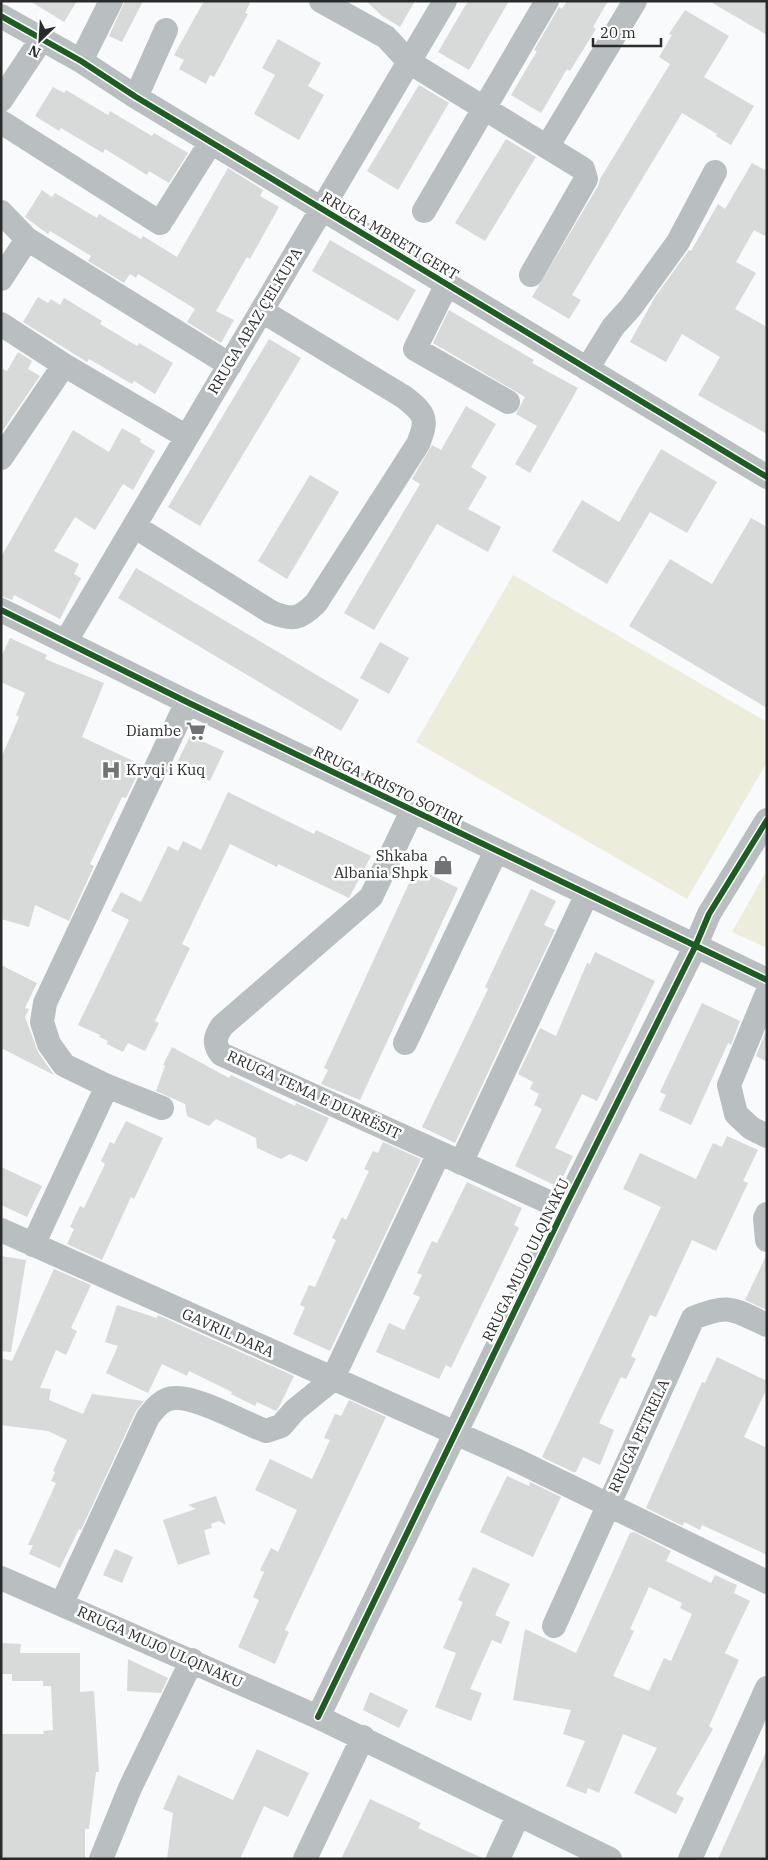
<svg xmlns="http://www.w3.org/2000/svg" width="768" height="1860" font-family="'IBM Plex Serif',serif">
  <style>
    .green { fill: #ededdb }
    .building { fill: #d8d9d9; fill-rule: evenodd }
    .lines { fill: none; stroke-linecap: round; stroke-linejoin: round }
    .minor { stroke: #b9bec1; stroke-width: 24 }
    .cycleway-casing { stroke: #fff; stroke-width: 9 }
    .cycleway { stroke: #1b5e20; stroke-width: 6 }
    .labels { text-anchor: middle; stroke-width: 5; stroke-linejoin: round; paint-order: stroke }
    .street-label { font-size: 15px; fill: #2a2b2b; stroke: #fff }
    .poi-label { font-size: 15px; fill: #2a2b2b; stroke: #fff; text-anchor: end }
  </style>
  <rect width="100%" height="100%" fill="#f8fafb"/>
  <path class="green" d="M513 575 767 722V762L687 899 416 742Z
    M767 870V948L732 932Z"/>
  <path class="building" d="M30 1H77L64 22Z
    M125 1H143L122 42 109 36Z
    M204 1H251L245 13 248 14 214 77 210 75 206 84 179 69 184 60 174 55Z
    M366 1H415L400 27 382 16Z
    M468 1H509L469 70 438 52Z
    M567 1H608L593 27 596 29 570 71 567 69 541 113 511 95 537 51 534 50 559 7 562 9Z
    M709 1H767V35Z
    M685 10 729 36 704 77 754 106 731 145 716 136 717 134 682 113 572 295 581 300 569 319 532 297 598 186 600 179 670 64 659 57 672 35 669 34Z
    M278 39 321 63 308 86 324 95 299 140 254 114 275 75 262 68Z
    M419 85 449 103 398 190 367 171Z
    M53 87 64 93 66 90 108 115 110 111 152 136 154 133 188 153 169 183 149 171 147 175 105 149 103 153 61 128 59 131 35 116Z
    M506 139 536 157 485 241 455 223Z
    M752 163 767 171V237L754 230 736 262 756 273 735 309 767 327V434L698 395 720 357 682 334 666 362 630 342 655 297 689 250 691 251 718 204 725 209Z
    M228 168 263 190 260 196 279 207 250 259 247 257 216 311 234 320 221 343 187 322 195 309 184 302 138 274 136 278 130 274 124 283 88 261 91 256 50 231 48 234 25 217 42 190 52 197 55 193 97 218 99 214 141 239 143 236 177 257Z
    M330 240 416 290 398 321 312 271Z
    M38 297 48 303 51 299 60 305 64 298 102 321 100 324 137 346 139 343 173 363 155 394 134 381 132 384 89 359 87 362 23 322Z
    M449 310 534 360 532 363 578 388 530 473 515 464 537 426 516 414 525 397 433 343Z
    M269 339 301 358 200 526 168 507Z
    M18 352 32 361 28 369 40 376 1 433V368L7 371Z
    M466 406 496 424 471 467 487 477 468 509 501 527 488 552 437 524 374 630 344 613 420 484 412 479 432 445 441 450Z
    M122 428 141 439 140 442 155 451 133 490 123 484 95 530 75 517 54 551 79 564 74 574 81 578 60 619 14 595 12 600 1 596V557L73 430 109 452Z
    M661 449 717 482 687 533 650 512 607 584 552 551 582 500 619 522Z
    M310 475 339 492 287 579 258 561Z
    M751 518 767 527V708L629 626 670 559 712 584Z
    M136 568 359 700 341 731 118 598Z
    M10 638 47 655 45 659 104 683 82 737 142 765 126 798 122 797 90 864 94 866 69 921 35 905 29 927 1 919V758L19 717 16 715 25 693 1 682V657Z
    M380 642 409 658 389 694 360 678Z
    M190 736 224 751 210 781 176 765Z
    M228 792 314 834 316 830 371 856 349 898 278 864 277 867 230 844 182 944 190 948 155 1021 159 1023 145 1051 128 1043 123 1052 107 1044 108 1041 99 1037 100 1035 78 1025 129 920 111 911 121 892 141 902 168 846 178 851 183 841 201 850Z
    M416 868 458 888 360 1100 321 1084 328 1070 324 1068Z
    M531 889 556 901 544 925 555 930 455 1143 422 1127 488 989 485 987Z
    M595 952 655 981 597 1101 582 1094 555 1148 573 1156 558 1187 515 1166 542 1109 534 1105 539 1094 530 1089 533 1082 518 1074 540 1028 556 1036 587 963 590 964Z
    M1 965 37 983 25 1008 29 1009 25 1017 38 1052 54 1075 1 1048Z
    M702 1003 740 1021 731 1045 728 1043 691 1125 659 1110 666 1095 660 1092Z
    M765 1033 767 1034V1062L756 1056Z
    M172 1047 229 1078 231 1075 295 1106 296 1103 329 1118 307 1162 290 1154 281 1159 257 1148 256 1138 216 1119 209 1126 187 1116 185 1104 156 1091 165 1066 163 1065Z
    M126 1121 163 1138 134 1199 131 1197 102 1260 67 1244 74 1229 70 1227 80 1206 84 1208 105 1164 101 1161 110 1142 114 1144Z
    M727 1136 758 1150 743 1181 748 1183 716 1251 692 1240 656 1317 650 1315 631 1356 636 1359 626 1379 621 1377 599 1423 614 1430 600 1465 583 1457 576 1472H573L542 1457 661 1207 623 1189 640 1153 696 1179 713 1143 722 1147Z
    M383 1142 421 1159 330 1351 293 1334 305 1307 300 1305 309 1285 315 1287 336 1240 332 1238 342 1217 346 1220 369 1171 364 1169 373 1151 378 1153Z
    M1 1167 42 1186 27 1217 1 1205Z
    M467 1182 522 1208 514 1225 519 1228 451 1368 446 1365 439 1379 376 1352 389 1323 404 1330 420 1297 413 1294 422 1275 417 1273 432 1241 437 1243 440 1237Z
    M767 1254V1310L745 1300Z
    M1 1256 26 1260 11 1352 1 1351Z
    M54 1269 91 1285 71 1328 77 1331 66 1355 56 1350 40 1388 51 1389 49 1400 83 1414 92 1394 144 1401 136 1411 81 1530 79 1529 60 1568 29 1554 33 1545H28L56 1483 51 1481 55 1472 53 1471 67 1440 48 1431 1 1425V1358L12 1361Z
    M117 1305 157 1318 158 1315 294 1376 279 1407 276 1411 257 1402 255 1406 231 1394 232 1392 189 1371 187 1376 162 1364 148 1393 106 1373 118 1346 105 1342Z
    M717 1357 767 1381V1388L744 1437 767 1448V1555L702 1525 700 1530 684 1522 683 1526 646 1508 702 1382 705 1383Z
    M349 1400 386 1417 285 1630 289 1632 275 1664 238 1647 259 1600 253 1597 264 1572 260 1570 271 1548 278 1552 297 1510 255 1490 270 1459 312 1479 330 1440 324 1438 335 1414 341 1416Z
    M507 1476 529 1486 530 1482 561 1497 533 1557 480 1532Z
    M216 1496 226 1525 219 1521 211 1524 212 1528 204 1530 210 1554 178 1565 163 1520 196 1509 188 1505Z
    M634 1532 671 1551 666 1561 711 1583 715 1575 737 1585 734 1593 750 1601 725 1653 739 1660 709 1726 713 1729 676 1794 684 1798 676 1814 634 1793 657 1748 623 1734 599 1793 588 1788 586 1794 566 1786 585 1741 563 1734 571 1710 513 1700 525 1629 576 1653 630 1533ZM649 1587 682 1603 680 1608 692 1614 671 1661 664 1658 649 1691 613 1676 634 1631 630 1629Z
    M115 1549 133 1557 122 1583 103 1575Z
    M473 1567 510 1584 495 1615 510 1622 501 1644 492 1640 470 1689 482 1693 471 1721 435 1707 456 1653 443 1648 463 1602 458 1600Z
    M1 1643 21 1644 20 1653H80V1692L94 1691 99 1772H96L89 1829H85V1859H1V1734H44L43 1731 53 1730 51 1686H43V1681H12V1674H1Z
    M128 1659 168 1678 161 1693 127 1691Z
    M370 1692 408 1710 399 1728 363 1710Z
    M257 1749 309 1773 288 1817 264 1806 240 1859H167L173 1813 163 1809 178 1775 233 1800Z
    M767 1750V1859H718Z
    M370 1799 421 1823 418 1828 484 1859H341Z"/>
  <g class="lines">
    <path class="minor" d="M321 1 386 37 409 62 583 169 586 179 531 275
      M1 16 81 61 136 97 767 477
      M81 61 111 1
      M136 97 166 30
      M1 100 41 40
      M1 122 160 223 211 142
      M547 147 635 1
      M424 211 547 1
      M1 212 27 239 230 365
      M1 279 27 239
      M447 284 415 349 508 402
      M1 324 64 365 187 437
      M587 369 613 327 631 307 678 242 715 172
      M1 458 64 365
      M134 526 271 612C293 621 300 619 316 603L418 444C428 419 426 414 404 397L262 311
      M1 610 187 702 767 980
      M66 641 445 1
      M412 811 371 897 222 1026C215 1037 213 1043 221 1054L564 1209
      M767 993 729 1085 736 1114 751 1128 767 1136
      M405 1043 496 851
      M162 1108 107 1086 64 1065 49 1044 42 1022 45 1003 187 702
      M461 1163 587 894
      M767 1214 765 1218 767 1240
      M1 1230 518 1461 767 1582
      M33 1245 107 1086
      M1 1578 318 1717 610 1859
      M62 1603 148 1417C155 1408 163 1398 175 1398 196 1396 244 1423 266 1431L281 1426 295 1410 332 1380 439 1153
      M554 1626 693 1318C730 1303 732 1309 767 1325
      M318 1717 564 1209 695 947 709 914 767 820
      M101 1859 130 1788 192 1660
      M305 1859 363 1737
      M498 1859 518 1816
      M690 1859 767 1688"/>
    <defs>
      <path id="cycleway" d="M1 16 81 61 136 97 767 477
        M1 610 187 702 767 980
        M318 1717 564 1209 695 947 709 914 767 820"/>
    </defs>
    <use href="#cycleway" class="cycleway-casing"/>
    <use href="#cycleway" class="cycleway"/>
  </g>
  <defs>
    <symbol id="supermarket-bare" viewBox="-9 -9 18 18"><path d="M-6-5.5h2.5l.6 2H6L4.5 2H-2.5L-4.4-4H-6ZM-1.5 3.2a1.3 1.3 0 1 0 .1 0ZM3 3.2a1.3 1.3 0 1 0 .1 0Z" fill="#727374" stroke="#fff" stroke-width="2.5" paint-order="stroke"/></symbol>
    <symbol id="hospital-bare" viewBox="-9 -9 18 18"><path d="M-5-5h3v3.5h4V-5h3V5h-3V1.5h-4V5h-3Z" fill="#727374" stroke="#fff" stroke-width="2.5" paint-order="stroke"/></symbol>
    <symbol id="shop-bare" viewBox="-9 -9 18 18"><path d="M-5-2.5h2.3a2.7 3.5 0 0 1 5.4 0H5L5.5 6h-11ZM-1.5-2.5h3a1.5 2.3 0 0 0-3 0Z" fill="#727374" stroke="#fff" stroke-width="2.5" paint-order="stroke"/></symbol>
  </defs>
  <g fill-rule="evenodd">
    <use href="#supermarket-bare" x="182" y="717" width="28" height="28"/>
    <use href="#hospital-bare" x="97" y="756" width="28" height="28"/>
    <use href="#shop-bare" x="429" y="851" width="28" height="28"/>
  </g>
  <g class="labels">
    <g class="street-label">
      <text transform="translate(390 236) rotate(31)" y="5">RRUGA MBRETI GERT</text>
      <text transform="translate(255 321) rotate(-59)" y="5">RRUGA ABAZ ÇELKUPA</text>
      <text transform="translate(388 786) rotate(26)" y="5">RRUGA KRISTO SOTIRI</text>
      <text transform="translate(314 1095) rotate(25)" y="5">RRUGA TEMA E DURRËSIT</text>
      <text transform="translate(526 1260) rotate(-64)" y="5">RRUGA MUJO ULQINAKU</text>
      <text transform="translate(228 1333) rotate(24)" y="5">GAVRIL DARA</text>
      <text transform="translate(639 1436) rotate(-65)" y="5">RRUGA PETRELA</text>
      <text transform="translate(160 1647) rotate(24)" y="5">RRUGA MUJO ULQINAKU</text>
    </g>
    <g class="poi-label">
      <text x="181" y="736">Diambe</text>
      <text x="126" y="775" text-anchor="start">Kryqi i Kuq</text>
      <text x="428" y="861">Shkaba<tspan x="428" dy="17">Albania Shpk</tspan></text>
    </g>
  </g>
  <rect width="768" height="1860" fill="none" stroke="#2a2b2b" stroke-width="5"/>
  <g transform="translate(40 40) rotate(205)" stroke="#ffffff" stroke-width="4" paint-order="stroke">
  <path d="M0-4L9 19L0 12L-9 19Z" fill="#2a2b2b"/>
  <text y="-8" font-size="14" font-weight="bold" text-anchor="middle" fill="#2a2b2b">N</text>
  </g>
  <path d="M593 38v8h68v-8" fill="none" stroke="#2a2b2b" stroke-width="2.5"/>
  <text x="600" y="38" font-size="15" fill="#2a2b2b" stroke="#ffffff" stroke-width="4" paint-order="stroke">20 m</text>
</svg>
